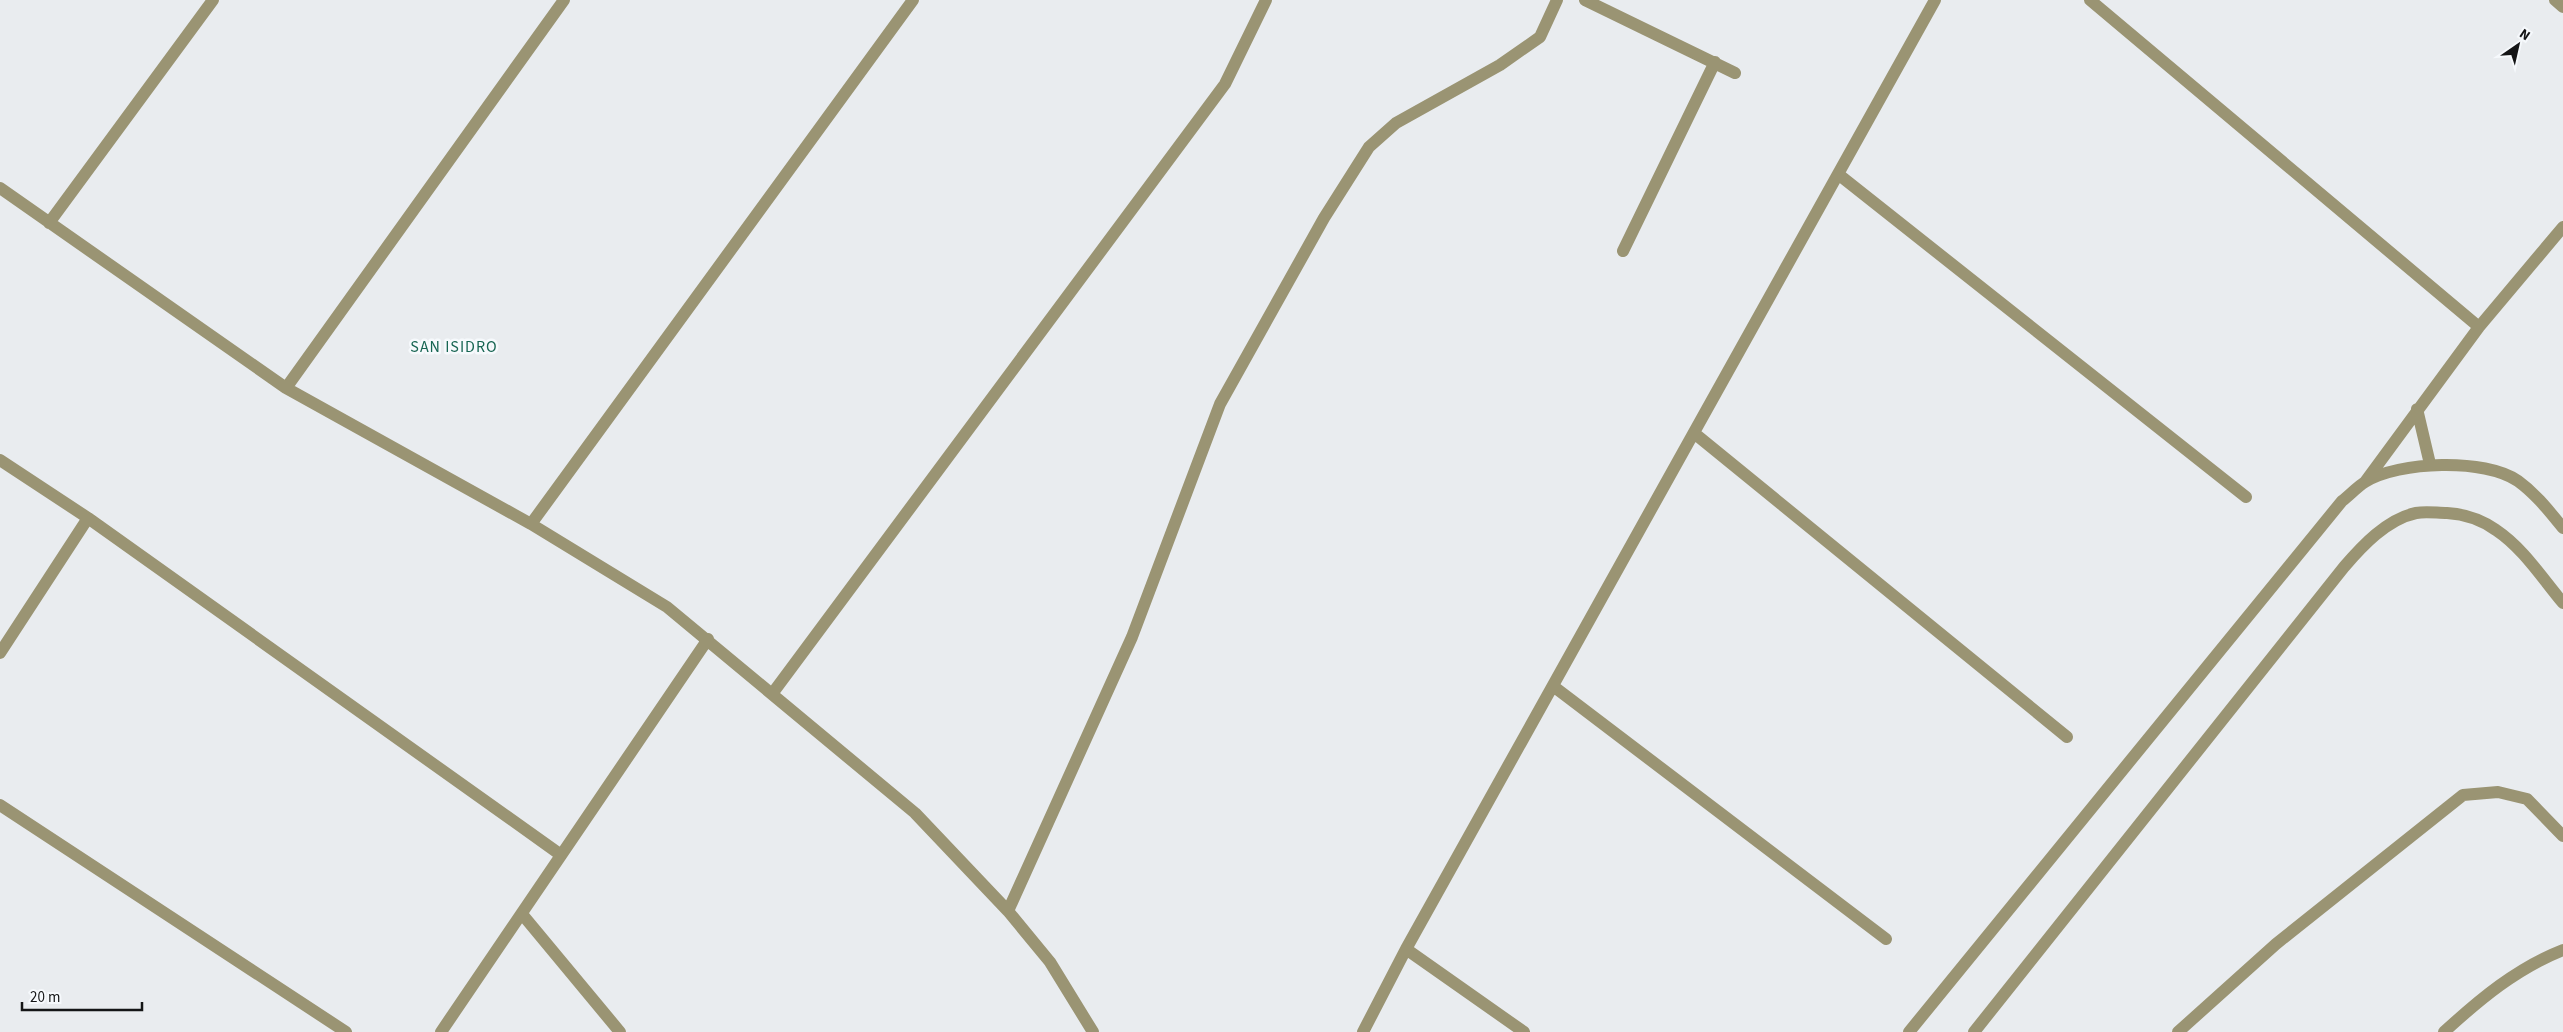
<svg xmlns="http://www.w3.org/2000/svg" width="2563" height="1032" viewBox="0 0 2563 1032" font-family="'Source Sans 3',sans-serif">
	<rect width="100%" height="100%" fill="#e9ecef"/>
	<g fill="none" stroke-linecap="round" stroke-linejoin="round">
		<!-- minor -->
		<path stroke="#9a9473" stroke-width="12" d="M 1585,0 L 1735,73
			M 2090,0 L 2479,327
			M 2555,0 L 2563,7
			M 1838,174 L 2246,497
			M 0,188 L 286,388 L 531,524 L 667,607 L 915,813 L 1008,911 L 1050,962 L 1093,1032
			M 49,223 L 213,0
			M 1623,251 L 1715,62
			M 286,388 L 564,0
			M 2417,409 L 2430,464
			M 1694,433 L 2067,737
			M 0,460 L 88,518 L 561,855
			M 2365,482 L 2479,327 L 2563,227
			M 531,524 L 913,0
			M 0,653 L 88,518
			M 1553,686 L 1886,939
			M 772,694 L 1225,84 L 1266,0
			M 0,805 L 346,1032
			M 1008,911 L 1132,637 L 1220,404 L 1324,218 L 1369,147 L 1396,123 L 1500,65 L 1540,37 L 1557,0
			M 522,914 L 620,1032
			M 1406,949 L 1524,1032
			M 441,1032 L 708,639
			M 1363,1032 L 1406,949 L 1935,0
			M 1909,1032 L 2342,501 C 2350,495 2357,487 2365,482 C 2399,461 2485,458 2518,481 C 2536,494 2549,511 2563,528
			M 1974,1032 L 2344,567 C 2362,546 2387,519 2416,513 C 2426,511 2437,513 2447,513 C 2464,514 2482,520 2496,530 C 2523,548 2542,578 2563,603
			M 2178,1032 L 2276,944 L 2463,795 L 2498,792 L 2527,799 L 2563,836
			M 2444,1032 C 2480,999 2517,968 2563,950"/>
	</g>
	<g text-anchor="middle" stroke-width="5" stroke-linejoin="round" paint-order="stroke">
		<!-- neighbourhood labels -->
		<g font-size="16" letter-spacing="1" fill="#176552" stroke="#f6f9fc">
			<text x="454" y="352">SAN ISIDRO</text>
		</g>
	</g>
	<!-- north arrow -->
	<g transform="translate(2518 45) rotate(34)" stroke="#f6f9fc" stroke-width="4" paint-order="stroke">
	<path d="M0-4L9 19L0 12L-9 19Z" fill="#141516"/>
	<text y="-8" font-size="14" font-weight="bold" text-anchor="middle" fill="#141516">N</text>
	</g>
	<!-- scale -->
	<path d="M22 1002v8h120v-8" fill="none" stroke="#141516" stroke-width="2.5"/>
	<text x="30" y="1002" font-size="15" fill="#141516" stroke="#f6f9fc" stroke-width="4" paint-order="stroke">20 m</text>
</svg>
